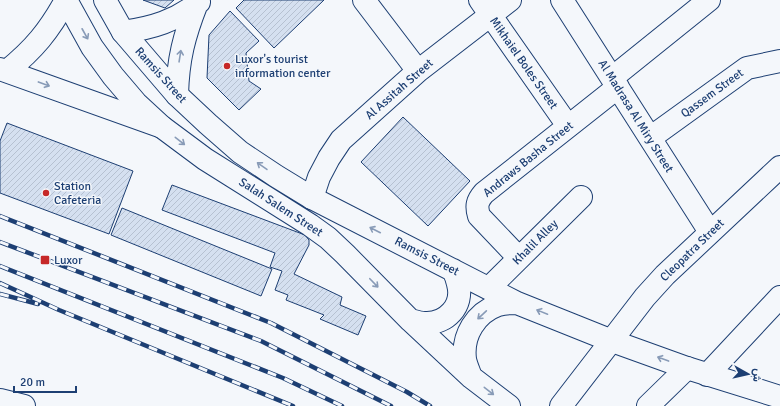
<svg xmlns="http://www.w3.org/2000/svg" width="780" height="406" viewBox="0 0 780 406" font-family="Signika,Vazirmatn,sans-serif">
	<defs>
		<pattern id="building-hatch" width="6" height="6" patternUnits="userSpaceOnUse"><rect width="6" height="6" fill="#d5e0f0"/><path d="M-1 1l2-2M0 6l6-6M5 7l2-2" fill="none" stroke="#b6c1d1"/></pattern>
	</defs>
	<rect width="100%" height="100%" fill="#f4f7fb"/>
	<!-- building -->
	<path fill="url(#building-hatch)" stroke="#1d3f73" d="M 143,0 L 174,0 L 165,8 Z
		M 244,0 L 324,0 L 274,48 L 236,8 Z
		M 230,11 L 259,41 L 246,53 L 249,81 L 261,89 L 239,110 L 207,78 L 209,35 Z
		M 403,117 L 470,181 L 428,226 L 361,162 Z
		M 7,123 L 133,171 L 109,234 L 0,193 L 0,141 Z
		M 172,185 L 305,235 L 309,240 L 309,245 L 294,274 L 342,297 L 340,305 L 366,316 L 358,335 L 320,319 L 324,315 L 286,300 L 288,295 L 275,290 L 282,271 L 270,267 L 275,253 L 162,210 Z
		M 122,208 L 272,269 L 261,296 L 111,235 Z"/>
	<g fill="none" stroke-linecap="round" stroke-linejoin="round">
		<!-- minor casing -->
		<g stroke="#1d3f73" stroke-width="24">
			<path id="minor" d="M 364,0 L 418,71
				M 480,0 L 568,126
				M 562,0 L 710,232
				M 123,32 C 152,28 176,21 199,2
				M 0,69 L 162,127
				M 7,71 C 34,49 49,31 66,0
				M 612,78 L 709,0
				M 177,95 C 178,59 184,36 197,3
				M 650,138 L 747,68 L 780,61
				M 312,198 L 319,177 L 329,158 L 341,140 L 418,71 L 510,0
				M 519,258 L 479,216 C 476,206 477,201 484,193 L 618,87
				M 489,288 L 581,197
				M 707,375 L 780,297
				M 561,406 L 645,297 L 665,275 L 780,167
				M 648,406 L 687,368"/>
		</g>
		<!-- major casing -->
		<g stroke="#1d3f73" stroke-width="24">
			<path id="major" d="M 66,0 L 92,47 L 113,76 L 136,103 L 162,127 L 205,159 L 310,225 L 328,238 L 345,254 L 410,320 L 471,377 L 509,406
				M 105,0 L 123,32 L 177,95 L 208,124 L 240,152 L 276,176 L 312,198 L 517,303 L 612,341 L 687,368 L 780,397
				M 410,320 C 414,321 420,323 425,323 C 446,324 464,306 458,284 C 457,279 455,274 453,270
				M 471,377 C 469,371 466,365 465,359 C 462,335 476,313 498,305 C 504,303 511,303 517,303
				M 0,400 L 24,406"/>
		</g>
		<!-- minor -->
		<use href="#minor" stroke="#f4f7fb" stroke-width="22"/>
		<!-- major -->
		<use href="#major" stroke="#f4f7fb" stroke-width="22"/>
		<!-- rail casing -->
		<g stroke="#1d3f73" stroke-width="4.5">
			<path id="rail" d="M 0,216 L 271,323 L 407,392 L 430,406
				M 0,242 L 261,341 L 391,406
				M 0,266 L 283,378 L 342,406
				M 0,283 L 59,310 L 293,406
				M 0,294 L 38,304"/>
		</g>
		<!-- rail -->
		<use href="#rail" stroke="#f4f7fb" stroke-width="3" stroke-dasharray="9" stroke-linecap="butt"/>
	</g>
	<!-- one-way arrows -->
	<defs><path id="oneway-shaft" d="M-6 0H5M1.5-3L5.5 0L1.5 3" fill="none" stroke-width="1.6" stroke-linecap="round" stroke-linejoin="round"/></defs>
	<g stroke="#889bb7">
		<use href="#oneway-shaft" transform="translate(85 34) rotate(61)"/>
		<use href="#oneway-shaft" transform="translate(180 56) rotate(-81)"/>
		<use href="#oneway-shaft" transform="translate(44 84) rotate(20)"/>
		<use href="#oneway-shaft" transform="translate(180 141) rotate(38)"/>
		<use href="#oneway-shaft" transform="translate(262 166) rotate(-145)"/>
		<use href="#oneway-shaft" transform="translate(375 230) rotate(-153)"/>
		<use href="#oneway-shaft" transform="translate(374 283) rotate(46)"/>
		<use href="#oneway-shaft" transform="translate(542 312) rotate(-158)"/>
		<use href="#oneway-shaft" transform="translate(482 315) rotate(137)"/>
		<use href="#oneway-shaft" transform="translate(663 359) rotate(-160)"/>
		<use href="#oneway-shaft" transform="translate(489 391) rotate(38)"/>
	</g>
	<!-- markers -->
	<g fill="#c62828" stroke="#f4f7fb" stroke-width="1.5">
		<circle cx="227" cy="66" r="4"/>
		<circle cx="46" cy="193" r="4"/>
		<rect x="40" y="255" width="10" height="10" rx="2"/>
	</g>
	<g text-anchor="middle" stroke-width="3" stroke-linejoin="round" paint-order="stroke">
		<!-- poi labels -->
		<g font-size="12" fill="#1d3f73" stroke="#f4f7fb" text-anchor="start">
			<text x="235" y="63">Luxor's tourist<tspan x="235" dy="14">information center</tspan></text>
			<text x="54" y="190">Station<tspan x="54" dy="14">Cafeteria</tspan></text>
			<text x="54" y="264">Luxor</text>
		</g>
		<!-- street labels -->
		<g font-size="12" fill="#1d3f73" stroke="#f4f7fb">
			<text transform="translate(524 63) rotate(55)" y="4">Mikhaiel Boles Street</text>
			<text transform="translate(161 75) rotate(48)" y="4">Ramsis Street</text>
			<text transform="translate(399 89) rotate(-41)" y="4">Al Assitah Street</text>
			<text transform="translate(712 93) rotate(-36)" y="4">Qassem Street</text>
			<text transform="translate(636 116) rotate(58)" y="4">Al Madrasa Al Miry Street</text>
			<text transform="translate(528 159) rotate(-39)" y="4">Andraws Basha Street</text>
			<text transform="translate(281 207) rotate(33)" y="4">Salah Salem Street</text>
			<text transform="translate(535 242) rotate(-45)" y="4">Khalil Alley</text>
			<text transform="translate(692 250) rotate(-44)" y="4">Cleopatra Street</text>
			<text transform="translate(427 256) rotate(27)" y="4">Ramsis Street</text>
		</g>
	</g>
	<!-- north arrow -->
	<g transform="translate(748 374) rotate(98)" stroke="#f4f7fb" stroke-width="3" paint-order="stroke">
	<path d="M0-3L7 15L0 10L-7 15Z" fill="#1d3f73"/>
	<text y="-6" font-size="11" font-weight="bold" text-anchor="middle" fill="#1d3f73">ش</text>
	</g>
	<!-- scale -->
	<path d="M14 386v6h62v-6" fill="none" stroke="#1d3f73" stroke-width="2"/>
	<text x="20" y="386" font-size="12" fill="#1d3f73" stroke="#f4f7fb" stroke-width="3" paint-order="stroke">20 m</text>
</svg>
